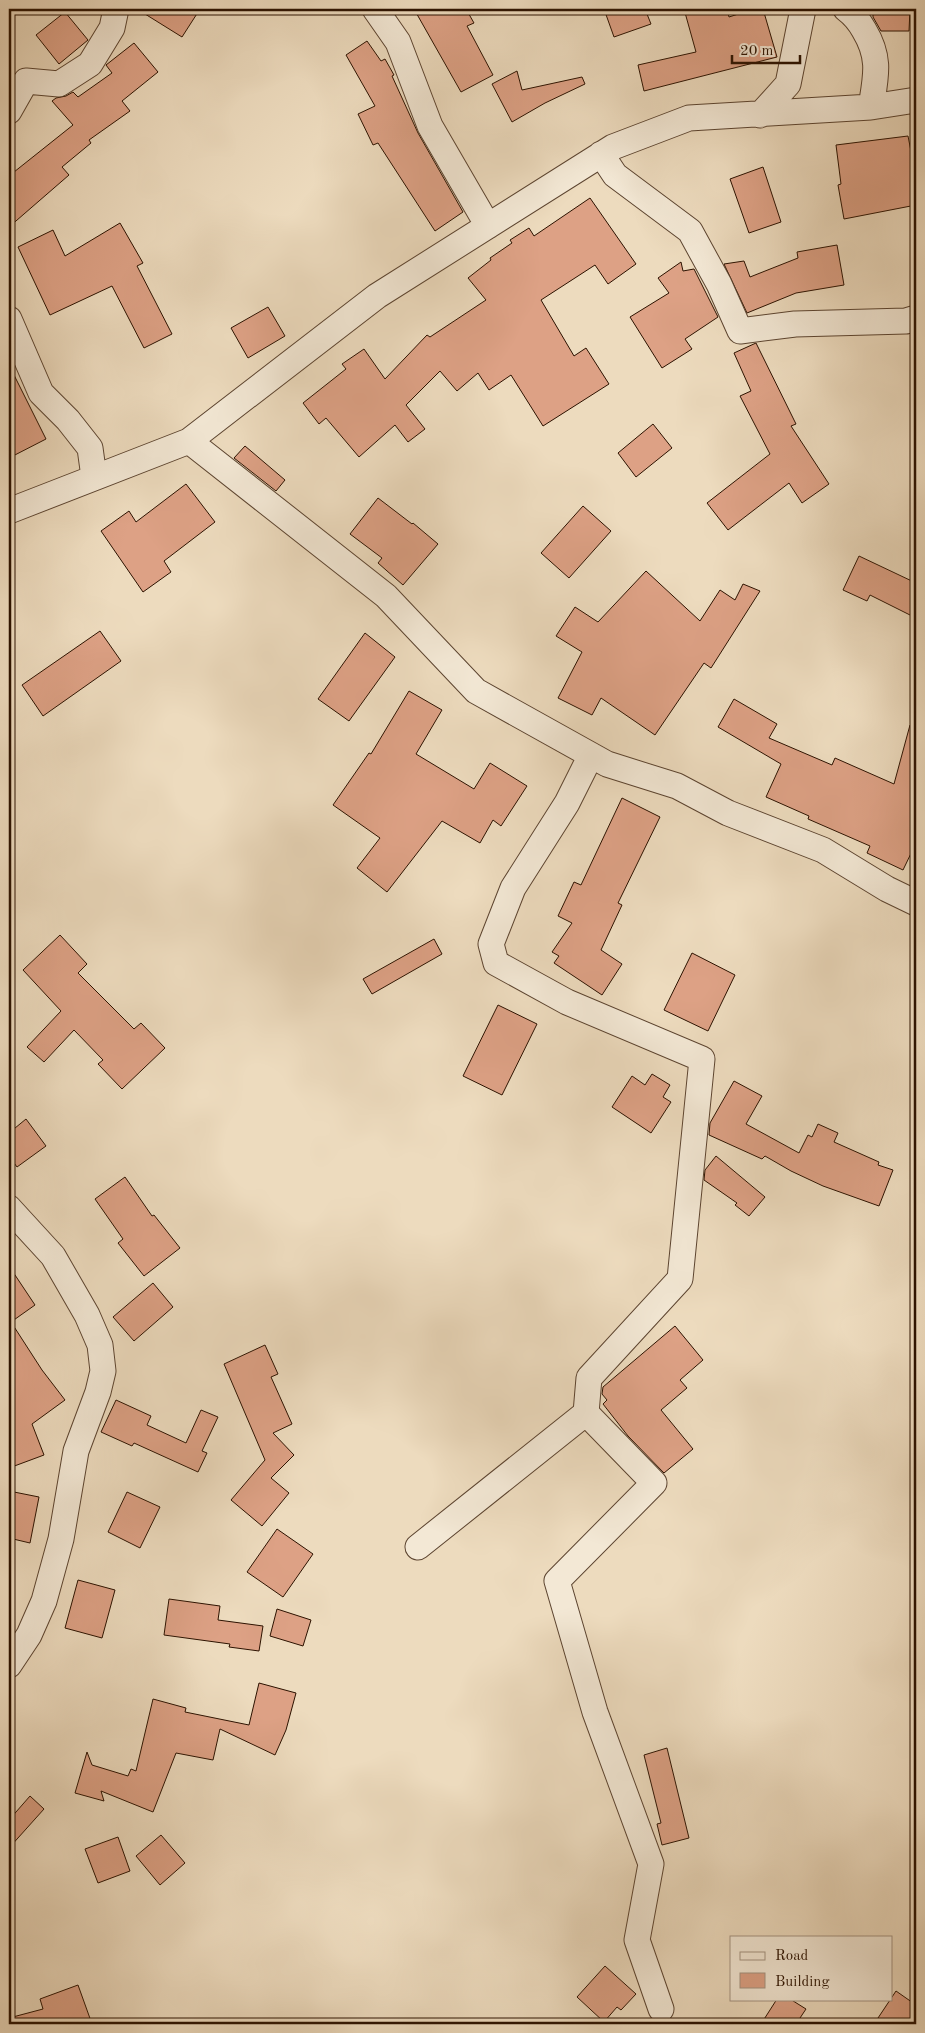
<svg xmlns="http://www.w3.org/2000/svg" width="925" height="2033" viewBox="0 0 925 2033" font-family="'Old Standard TT',serif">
	<rect width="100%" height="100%" fill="#eddbbe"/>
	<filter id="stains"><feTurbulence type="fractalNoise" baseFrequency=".004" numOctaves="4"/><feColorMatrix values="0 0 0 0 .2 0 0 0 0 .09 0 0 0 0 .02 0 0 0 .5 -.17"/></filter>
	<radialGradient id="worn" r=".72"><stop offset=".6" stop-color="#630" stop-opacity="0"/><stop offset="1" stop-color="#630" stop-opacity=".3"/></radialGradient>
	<!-- building -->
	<path fill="#dda185" stroke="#2c1200" d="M 137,9 L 200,9 L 182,37 Z
		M 414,9 L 466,9 L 474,23 L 467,26 L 493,75 L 461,92 Z
		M 604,9 L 645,9 L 651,24 L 614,37 Z
		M 684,9 L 727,9 L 729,17 L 754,9 L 763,9 L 777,57 L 644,91 L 638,65 L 696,52 Z
		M 873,9 L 910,9 L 909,31 L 881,31 L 873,17 Z
		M 65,12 L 88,40 L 59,64 L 36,35 Z
		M 367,41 L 381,61 L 385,59 L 394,75 L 392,76 L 418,133 L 463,212 L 435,231 L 378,143 L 373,145 L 358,114 L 375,106 L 346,55 Z
		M 134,43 L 158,72 L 122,101 L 130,111 L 89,140 L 91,143 L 62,167 L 69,175 L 9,227 L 9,176 L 73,125 L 52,101 L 56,98 L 66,96 L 73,92 L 78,97 L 112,73 L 106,65 Z
		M 517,71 L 522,90 L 582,77 L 585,84 L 545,103 L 512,122 L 492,84 Z
		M 908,136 L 916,177 L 916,205 L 844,219 L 838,185 L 841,184 L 836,145 Z
		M 763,167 L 781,222 L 749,233 L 730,179 Z
		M 590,198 L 636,264 L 608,284 L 595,265 L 541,300 L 574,356 L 586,348 L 609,384 L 543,426 L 511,375 L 489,390 L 478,373 L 457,391 L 440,371 L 406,405 L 425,429 L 408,442 L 395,425 L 359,457 L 326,418 L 319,424 L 303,403 L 346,369 L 342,364 L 364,349 L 385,379 L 427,335 L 430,337 L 486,300 L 468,278 L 491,260 L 490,258 L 512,243 L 510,240 L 529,228 L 534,236 Z
		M 120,223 L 143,263 L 137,266 L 172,334 L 144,348 L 112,286 L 50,315 L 18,247 L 53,230 L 65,256 Z
		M 837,245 L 844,285 L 796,293 L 747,313 L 724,264 L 744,261 L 750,277 L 798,258 L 797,252 Z
		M 681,262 L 683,271 L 694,269 L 718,317 L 685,339 L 692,349 L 662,368 L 630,317 L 669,293 L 658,278 Z
		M 268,307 L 285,336 L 248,358 L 231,328 Z
		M 756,343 L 796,424 L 791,426 L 829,484 L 802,503 L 789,483 L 728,530 L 707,503 L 770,454 L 740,396 L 751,391 L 734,353 Z
		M 9,365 L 46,439 L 9,458 Z
		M 653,424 L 672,448 L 636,477 L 618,453 Z
		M 245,446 L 285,480 L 276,491 L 234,458 Z
		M 186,484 L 215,522 L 164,561 L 171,572 L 143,592 L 101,531 L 129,511 L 136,522 Z
		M 378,498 L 412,524 L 413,523 L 438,544 L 403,585 L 378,563 L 382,558 L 350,534 Z
		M 583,506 L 611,531 L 569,578 L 541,553 Z
		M 859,556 L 916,583 L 916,618 L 870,595 L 867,601 L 843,590 Z
		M 646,571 L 700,621 L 720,590 L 735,600 L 743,584 L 760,591 L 711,668 L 704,663 L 655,735 L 601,698 L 592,715 L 558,698 L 582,652 L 556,636 L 575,607 L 598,622 Z
		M 100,631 L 121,661 L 43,716 L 22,685 Z
		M 365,633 L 395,657 L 349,721 L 318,699 Z
		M 409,691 L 442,710 L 416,754 L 474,789 L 490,763 L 527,786 L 501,826 L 493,820 L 480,843 L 442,821 L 387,892 L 357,868 L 380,838 L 333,805 L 369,753 L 371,754 Z
		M 734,699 L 777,724 L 769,738 L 832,765 L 835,758 L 894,784 L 910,725 L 916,726 L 916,843 L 903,870 L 867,853 L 870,846 L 808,819 L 809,816 L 766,797 L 781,764 L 718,727 Z
		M 622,798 L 660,817 L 618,903 L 622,905 L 601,950 L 622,964 L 602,995 L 554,963 L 559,956 L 552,952 L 572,923 L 558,916 L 574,882 L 581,885 Z
		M 60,935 L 87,964 L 78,973 L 134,1029 L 141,1023 L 165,1048 L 122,1089 L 98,1064 L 103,1060 L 74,1030 L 44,1062 L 27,1047 L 61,1011 L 23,970 Z
		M 434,939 L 442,954 L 372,994 L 363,979 Z
		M 692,953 L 735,975 L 708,1031 L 664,1010 Z
		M 498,1005 L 537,1024 L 502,1095 L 463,1076 Z
		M 652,1074 L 670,1085 L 663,1097 L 671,1102 L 651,1133 L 612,1107 L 632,1076 L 645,1085 Z
		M 734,1081 L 762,1096 L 746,1124 L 799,1153 L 808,1135 L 812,1137 L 818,1124 L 838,1133 L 834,1142 L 879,1162 L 878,1165 L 893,1170 L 879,1206 L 823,1186 L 791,1171 L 765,1156 L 762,1159 L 709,1135 L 710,1123 Z
		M 26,1119 L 46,1146 L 17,1167 L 9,1156 L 9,1133 Z
		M 716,1156 L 765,1197 L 749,1216 L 735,1205 L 737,1203 L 704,1180 L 705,1170 Z
		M 125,1177 L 152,1216 L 154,1215 L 180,1248 L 144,1276 L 118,1243 L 123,1239 L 95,1199 Z
		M 9,1266 L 35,1305 L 11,1322 L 42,1370 L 65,1400 L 32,1424 L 44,1455 L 9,1468 Z
		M 153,1283 L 173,1307 L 134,1341 L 113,1317 Z
		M 675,1326 L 703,1360 L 680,1380 L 687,1388 L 661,1410 L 693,1449 L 664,1473 L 628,1436 L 603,1404 L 607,1400 L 602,1394 L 603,1387 Z
		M 265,1345 L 278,1374 L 271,1377 L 292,1424 L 273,1433 L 294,1455 L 271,1478 L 289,1493 L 262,1526 L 231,1500 L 265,1460 L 224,1364 Z
		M 116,1400 L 151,1416 L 147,1425 L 186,1443 L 201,1410 L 218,1417 L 202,1451 L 207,1453 L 198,1472 L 134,1443 L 132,1446 L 101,1432 Z
		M 9,1491 L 39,1497 L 30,1543 L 9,1538 Z
		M 127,1492 L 160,1507 L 140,1548 L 108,1532 Z
		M 277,1529 L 313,1554 L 283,1597 L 247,1572 Z
		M 78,1580 L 115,1590 L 102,1638 L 65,1628 Z
		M 169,1599 L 220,1606 L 218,1620 L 263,1626 L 259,1651 L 229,1647 L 230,1644 L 164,1635 Z
		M 277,1609 L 311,1620 L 303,1646 L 270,1636 Z
		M 259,1683 L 296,1693 L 286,1730 L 275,1755 L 220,1729 L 213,1760 L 176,1753 L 153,1812 L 101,1791 L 104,1801 L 75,1793 L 87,1752 L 92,1765 L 128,1776 L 131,1769 L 136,1771 L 153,1699 L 186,1708 L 185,1712 L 249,1725 Z
		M 667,1748 L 689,1838 L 662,1845 L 657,1824 L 661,1823 L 644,1755 Z
		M 30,1796 L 44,1809 L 9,1848 L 9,1820 Z
		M 161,1835 L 185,1863 L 160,1885 L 136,1856 Z
		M 118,1837 L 130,1871 L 98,1883 L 85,1849 Z
		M 605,1966 L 636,1994 L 621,2010 L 617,2007 L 604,2022 L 577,1997 Z
		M 78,1985 L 92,2024 L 9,2024 L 9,2018 L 43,2009 L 40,1999 Z
		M 896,1991 L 916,2005 L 916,2024 L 874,2024 Z
		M 777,1999 L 790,1999 L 806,2009 L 796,2024 L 761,2024 Z"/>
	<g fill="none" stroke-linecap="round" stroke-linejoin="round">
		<!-- minor casing -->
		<g stroke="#5c4430" stroke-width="27">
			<path id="minor" d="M 375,9 L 398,42 L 430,126 L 488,226
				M 846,9 C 854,15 859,21 864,30 C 881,58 876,76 871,107
				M 9,111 L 26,81 L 59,84 L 90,64 L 112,28 L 116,9
				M 760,115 L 788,84 L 803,9
				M 601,154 L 615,175 L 690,231 L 719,284 L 740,331 L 795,324 L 906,321 L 916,318
				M 9,319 L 41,393 L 68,420 L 90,448 L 94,477
				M 189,441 L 386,596 L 476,691 L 607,764 L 677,786 L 728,813 L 823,850 L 887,889 L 916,903
				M 9,511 L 189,441 L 377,296 L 613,147 L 689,118 L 871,107 L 916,100
				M 9,1208 L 53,1256 L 87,1315 L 100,1345 L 103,1371 L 98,1392 L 76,1451 L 61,1539 L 44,1601 L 29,1635 L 9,1665
				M 586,1413 L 654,1483 L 557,1581 L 595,1712 L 651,1864 L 637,1940 L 661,2009
				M 418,1547 L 586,1413 L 589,1378 L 680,1279 L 702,1059 L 567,1002 L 496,963 L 491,944 L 513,888 L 567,803 L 591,755"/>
		</g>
		<!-- minor -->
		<use href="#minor" stroke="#f3e8d5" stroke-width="25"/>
	</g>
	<!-- margin -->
	<rect width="925" height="2033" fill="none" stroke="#eddbbe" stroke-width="30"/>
	<rect x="10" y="10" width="905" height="2013" fill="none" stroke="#2c1200" stroke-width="2.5"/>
	<rect x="15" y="15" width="895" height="2003" fill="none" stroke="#2c1200"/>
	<!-- legend -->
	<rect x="730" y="1936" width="162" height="65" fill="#f3e8d5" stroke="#a39280"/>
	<rect x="740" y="1952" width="25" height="8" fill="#f3e8d5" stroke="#a39280"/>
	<text x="775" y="1960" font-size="15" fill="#2c1200">Road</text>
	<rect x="740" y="1973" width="25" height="15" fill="#dda185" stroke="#a39280"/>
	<text x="775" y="1986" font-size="15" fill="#2c1200">Building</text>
	<!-- scale -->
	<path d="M732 55v8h68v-8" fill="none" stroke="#2c1200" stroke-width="2.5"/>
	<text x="740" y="55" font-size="15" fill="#2c1200" stroke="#f3e8d5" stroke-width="4" paint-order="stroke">20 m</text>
	<rect width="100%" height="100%" filter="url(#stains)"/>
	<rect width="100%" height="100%" fill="url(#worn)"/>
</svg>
